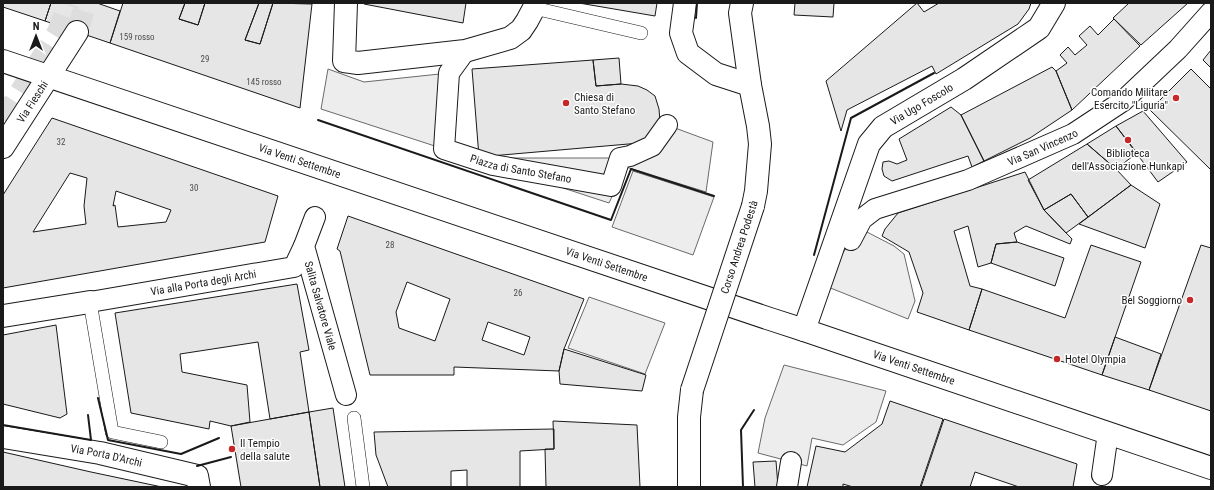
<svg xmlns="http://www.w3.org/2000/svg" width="1214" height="490" viewBox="0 0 1214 490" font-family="'Roboto Condensed',sans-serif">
	<rect width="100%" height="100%" fill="#fff"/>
	<!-- built -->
	<path fill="#ededed" stroke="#6a6a6a" d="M 328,69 L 364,82 L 449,73 L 444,149 L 321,109 Z
		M 667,125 L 713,142 L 706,192 L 626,167 L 609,203 L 493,165 L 495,158 L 619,158 Z
		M 633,171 L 714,197 L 693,255 L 612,227 Z
		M 867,232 L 894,246 L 904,254 L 915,301 L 908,319 L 828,287 L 841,256 L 851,240 Z
		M 589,297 L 665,323 L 645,374 L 568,348 Z
		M 784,365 L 886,391 L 876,422 L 843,445 L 812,438 L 807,466 L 758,453 L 765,418 Z"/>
	<!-- building -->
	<path fill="#e6e6e6" stroke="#1a1a1a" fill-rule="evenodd" d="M 3,3 L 51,3 L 45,21 L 3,7 Z
		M 51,3 L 97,3 L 120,11 L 110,43 L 45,21 Z
		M 123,3 L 185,3 L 179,19 L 198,25 L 205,3 L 259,3 L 245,40 L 260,44 L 273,3 L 312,4 L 300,108 L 110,43 Z
		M 185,3 L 205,3 L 198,25 L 179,19 Z
		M 259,3 L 273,3 L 260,44 L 245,40 Z
		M 364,3 L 466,3 L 463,23 L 364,4 Z
		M 579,3 L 657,3 L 655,16 Z
		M 795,3 L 834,3 L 833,17 L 794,15 Z
		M 917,3 L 924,12 L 939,3 L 1031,3 L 1029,9 L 1018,24 L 936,74 L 932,66 L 847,110 L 841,131 L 826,81 Z
		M 1129,3 L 1188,3 L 1141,45 L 1113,18 Z
		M 1114,19 L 1140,46 L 1072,110 L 1056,71 L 1067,63 L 1060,55 L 1068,47 L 1075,55 L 1087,45 L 1079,36 L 1090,26 L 1098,35 Z
		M 1211,50 L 1211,68 L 1203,60 Z
		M 619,58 L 621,84 L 596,86 L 593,60 Z
		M 593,60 L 596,86 L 621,84 L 638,86 L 647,90 L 655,96 L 659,109 L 660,122 L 649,139 L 640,143 L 479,157 L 472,69 Z
		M 1052,67 L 1056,71 L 1072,110 L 1030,138 L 984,161 L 961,115 Z
		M 1191,69 L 1211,89 L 1211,170 L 1150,110 Z
		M 951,107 L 961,115 L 984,161 L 972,167 L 968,156 L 892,181 L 884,176 L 882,169 L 883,162 L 889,161 L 897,164 L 907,160 L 899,139 Z
		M 1143,111 L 1187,162 L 1158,182 L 1116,126 Z
		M 52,118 L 278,196 L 265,242 L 3,288 L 3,195 ZM 70,173 L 87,178 L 84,206 L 86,224 L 33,232 ZM 116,191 L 171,210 L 166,222 L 118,227 L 115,205 L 113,206 Z
		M 1116,126 L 1137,153 L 1116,169 L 1087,144 Z
		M 1087,144 L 1116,169 L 1131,185 L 1088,217 L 1071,194 L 1044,210 L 1028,180 Z
		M 1025,172 L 1044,210 L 1072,239 L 1070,244 L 1026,226 L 1014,233 L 1017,242 L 996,244 L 991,263 L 978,267 L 968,226 L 954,231 L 970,286 L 982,289 L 969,330 L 917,312 L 923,293 L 909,252 L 882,236 L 885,229 L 898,213 Z
		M 1131,185 L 1160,204 L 1145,248 L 1079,224 Z
		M 1071,194 L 1088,217 L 1066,233 L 1044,210 Z
		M 348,216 L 584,299 L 564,349 L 559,371 L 454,367 L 454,375 L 370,375 L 340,251 L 337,249 ZM 407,282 L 450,299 L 435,341 L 399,328 L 396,312 ZM 488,322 L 530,337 L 524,355 L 482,340 Z
		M 1017,242 L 1064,258 L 1055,286 L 991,263 L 996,244 Z
		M 1091,245 L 1141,262 L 1102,375 L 969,330 L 982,289 L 1065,318 Z
		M 1201,245 L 1211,248 L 1211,411 L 1149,390 Z
		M 297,284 L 309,350 L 300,352 L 309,412 L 270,419 L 258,342 L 180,354 L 182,372 L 247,385 L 250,422 L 231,426 L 210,421 L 209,429 L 131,413 L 115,313 Z
		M 56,325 L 67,414 L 60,418 L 3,404 L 3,335 Z
		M 1115,337 L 1161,354 L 1149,390 L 1102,375 Z
		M 564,349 L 646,375 L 642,391 L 560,384 L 559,371 Z
		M 890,401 L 943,419 L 920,487 L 853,487 L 843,484 L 843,487 L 807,487 L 816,446 L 845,452 L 882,424 Z
		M 333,408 L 345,487 L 320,487 L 309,412 Z
		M 309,412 L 320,487 L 241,487 L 231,426 Z
		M 944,419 L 1077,464 L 1073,487 L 1019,487 L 975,472 L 970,487 L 921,487 Z
		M 553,421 L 637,425 L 640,487 L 546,487 L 545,449 L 554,449 Z
		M 554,429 L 554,449 L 520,451 L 520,487 L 467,487 L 467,470 L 451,471 L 451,487 L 388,487 L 376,455 L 374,432 Z
		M 3,452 L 91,472 L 162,487 L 3,487 Z
		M 776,461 L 778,487 L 755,487 L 753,462 Z"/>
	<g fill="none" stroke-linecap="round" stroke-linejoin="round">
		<!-- tertiary-tunnel -->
		<path stroke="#ddd" stroke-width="22" stroke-dasharray="22 11" stroke-linecap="butt" d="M 77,32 L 86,3"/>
		<!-- secondary-tunnel -->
		<path stroke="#ddd" stroke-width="22" stroke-dasharray="22 11" stroke-linecap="butt" d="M 3,120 L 58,32 L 69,3"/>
		<!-- service casing -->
		<g stroke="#1a1a1a" stroke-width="14">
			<path id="service" d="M 534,8 L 641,33
				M 90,302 L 112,432 L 161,442
				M 354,418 L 363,487"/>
		</g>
		<!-- pedestrian casing -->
		<g stroke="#1a1a1a" stroke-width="22">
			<g id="pedestrian">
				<path id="s1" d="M 465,51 L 449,73 L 444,149 L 493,165 L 611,186 L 620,158 L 630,156 L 652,146 L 667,125"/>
				<path id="s2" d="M 315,217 L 304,246 L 346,395"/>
				<path id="s3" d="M 851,240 L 862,219 L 875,209 L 968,180 L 1073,134 L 1123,101 L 1178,49 L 1211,12"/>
				<path id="s4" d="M 90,302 L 294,267 L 304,246"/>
				<path d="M 1102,475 L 1108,433"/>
				<path d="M 787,487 L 791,462"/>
			</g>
		</g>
		<!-- minor casing -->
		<g stroke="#1a1a1a" stroke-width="24">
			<g id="minor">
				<path d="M 346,3 L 344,61 L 358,63 L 465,51 L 510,38 L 521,30 L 527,21 L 534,8 L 535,3"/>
				<path d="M 685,3 L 681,33 L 688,53 L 716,74 L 750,85"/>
				<path d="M 3,316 L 90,302"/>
				<path id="s5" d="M 804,330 L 869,144 L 883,127 L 964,79 L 1039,28 L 1054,3"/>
				<path id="s6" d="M 3,437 L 100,453 L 197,476 L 199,487"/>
			</g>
		</g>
		<!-- tertiary casing -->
		<g stroke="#1a1a1a" stroke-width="24">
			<g id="tertiary">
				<path d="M 742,3 L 740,13 L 750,85 L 758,126 L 760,144 L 756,191 L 753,206"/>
				<path id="s7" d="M 3,61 L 770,319 L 804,330 L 1211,468"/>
				<path id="s8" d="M 3,147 L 77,32"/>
				<path d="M 689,487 L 689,417 L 692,390"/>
			</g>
		</g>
		<!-- service -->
		<use href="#service" stroke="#fff" stroke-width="13"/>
		<!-- pedestrian -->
		<use href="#pedestrian" stroke="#fff" stroke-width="20"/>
		<!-- minor -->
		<use href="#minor" stroke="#fff" stroke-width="22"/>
		<!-- tertiary -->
		<use href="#tertiary" stroke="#fff" stroke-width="22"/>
		<!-- tertiary-bridge casing -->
		<g stroke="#1a1a1a" stroke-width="24" stroke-linecap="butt">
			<path id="tertiary-bridge" d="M 692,390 L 753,206"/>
		</g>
		<!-- tertiary-bridge -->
		<use href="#tertiary-bridge" stroke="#fff" stroke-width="22"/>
		<!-- wall -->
		<path stroke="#1a1a1a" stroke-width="2" d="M 696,18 L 697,3
			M 318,120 L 611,220 L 631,169 L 714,196
			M 814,255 L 851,118 L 934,73
			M 98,398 L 108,440 L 181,454 L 219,438
			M 3,425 L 91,440 L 88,415
			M 197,466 L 231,457
			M 743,487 L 741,430 L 754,410"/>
	</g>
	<!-- markers -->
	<g fill="#c62828" stroke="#fff" stroke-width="1.5">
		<circle cx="1176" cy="98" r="4"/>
		<circle cx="566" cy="103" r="4"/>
		<circle cx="1128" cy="140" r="4"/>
		<circle cx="1190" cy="300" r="4"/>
		<circle cx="1057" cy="359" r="4"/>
		<circle cx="232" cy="449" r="4"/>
	</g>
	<g text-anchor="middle" stroke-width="3" stroke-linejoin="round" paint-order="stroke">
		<!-- number labels -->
		<g font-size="9" fill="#4d4d4d">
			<text x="137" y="40">159 rosso</text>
			<text x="205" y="62">29</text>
			<text x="264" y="85">145 rosso</text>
			<text x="61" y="145">32</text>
			<text x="194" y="191">30</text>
			<text x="390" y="248">28</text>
			<text x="518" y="296">26</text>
		</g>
		<!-- poi labels -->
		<g font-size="11" fill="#1a1a1a" stroke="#fff" text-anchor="start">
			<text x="1168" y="96" text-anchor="end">Comando Militare<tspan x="1168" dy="13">Esercito "Liguria"</tspan></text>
			<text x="574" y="101">Chiesa di<tspan x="574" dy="13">Santo Stefano</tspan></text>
			<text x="1128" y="157" text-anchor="middle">Biblioteca<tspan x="1128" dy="13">dell'Associazione Hunkapi</tspan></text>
			<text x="1182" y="304" text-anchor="end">Bel Soggiorno</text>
			<text x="1065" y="363">Hotel Olympia</text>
			<text x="240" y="447">Il Tempio<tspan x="240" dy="13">della salute</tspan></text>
		</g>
		<!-- street labels -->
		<g font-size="11" fill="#1a1a1a" stroke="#fff">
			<text dy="4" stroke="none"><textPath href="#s8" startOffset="54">Via Fieschi</textPath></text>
			<text dy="4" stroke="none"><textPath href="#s5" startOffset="264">Via Ugo Foscolo</textPath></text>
			<text dy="4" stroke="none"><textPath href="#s3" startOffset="219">Via San Vincenzo</textPath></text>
			<text dy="4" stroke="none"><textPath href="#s7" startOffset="313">Via Venti Settembre</textPath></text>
			<text dy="4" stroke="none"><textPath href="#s1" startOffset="183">Piazza di Santo Stefano</textPath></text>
			<text transform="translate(739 247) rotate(-72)" y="4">Corso Andrea Podestà</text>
			<text dy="4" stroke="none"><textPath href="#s7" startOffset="637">Via Venti Settembre</textPath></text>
			<text dy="4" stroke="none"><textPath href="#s4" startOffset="115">Via alla Porta degli Archi</textPath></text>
			<text dy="4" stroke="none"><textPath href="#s2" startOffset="93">Salita Salvatore Viale</textPath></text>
			<text dy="4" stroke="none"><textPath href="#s7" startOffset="961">Via Venti Settembre</textPath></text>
			<text dy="4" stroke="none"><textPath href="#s6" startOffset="105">Via Porta D'Archi</textPath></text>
		</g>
	</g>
	<!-- border -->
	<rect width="1214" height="490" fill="none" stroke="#1a1a1a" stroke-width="8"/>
	<!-- north arrow -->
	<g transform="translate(36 36)" stroke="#ffffff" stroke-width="3" paint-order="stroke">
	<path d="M0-3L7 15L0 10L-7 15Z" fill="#1a1a1a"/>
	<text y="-6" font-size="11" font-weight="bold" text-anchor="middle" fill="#1a1a1a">N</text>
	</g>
</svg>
